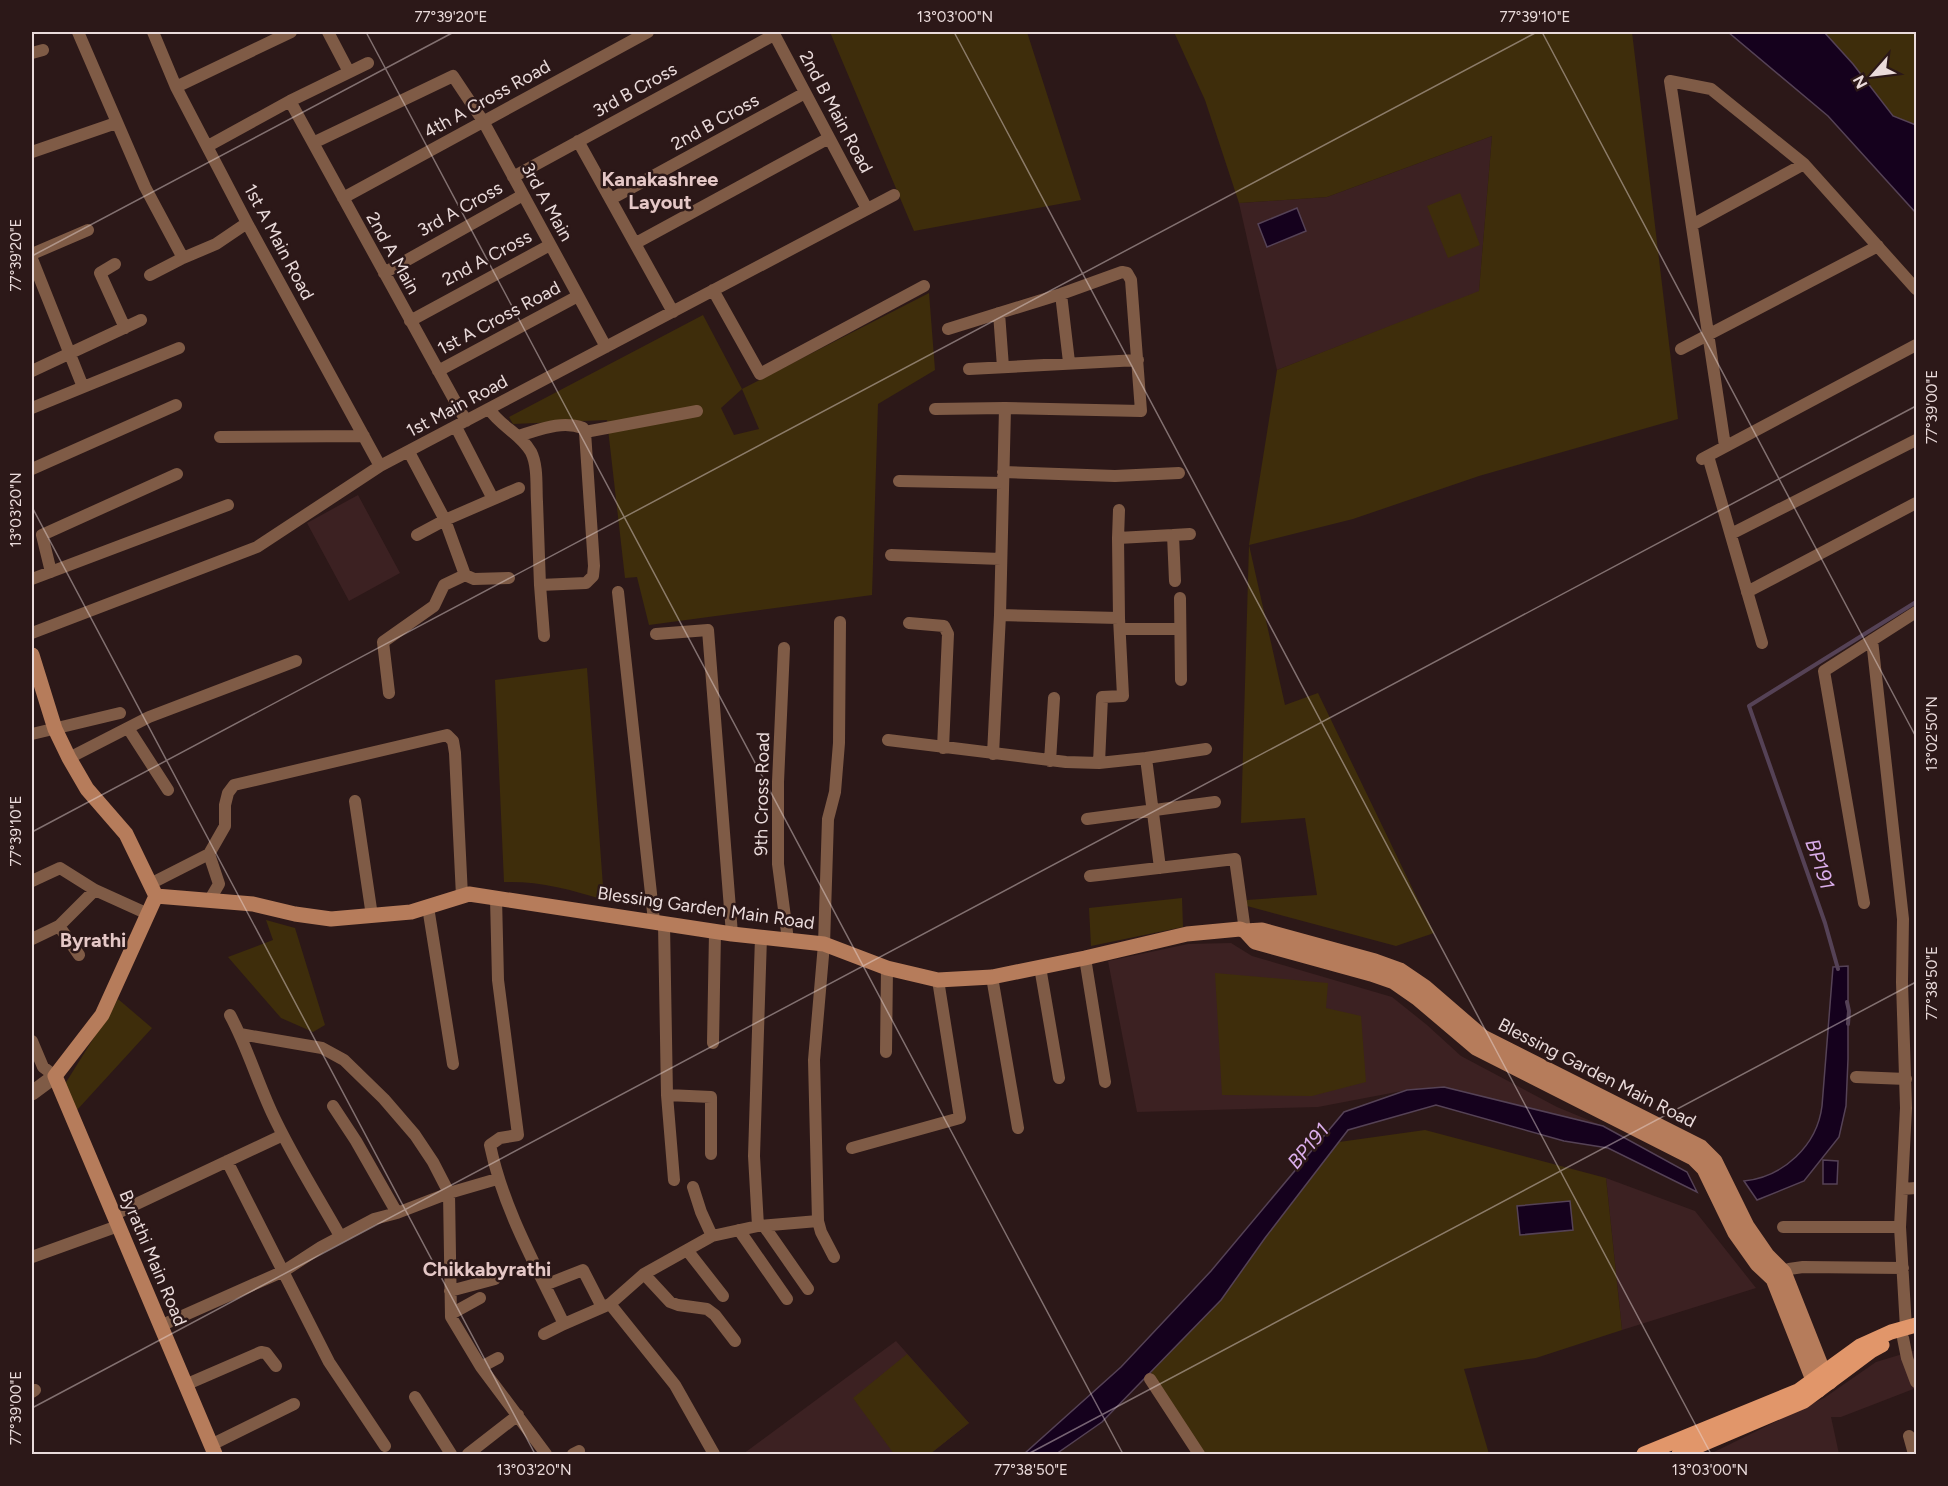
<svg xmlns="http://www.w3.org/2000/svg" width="1948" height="1486" viewBox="0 0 1948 1486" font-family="Figtree,sans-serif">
	<rect width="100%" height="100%" fill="#2c1818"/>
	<!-- built -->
	<path fill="#3c2122" d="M 1492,136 L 1479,292 L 1277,370 L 1239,203 L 1327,197 Z
		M 358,495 L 400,573 L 349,601 L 307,523 Z
		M 1231,943 L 1252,956 L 1392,997 L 1427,1025 L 1461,1056 L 1557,1107 L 1603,1126 L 1444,1087 L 1407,1090 L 1318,1107 L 1137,1112 L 1108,961 L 1188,944 Z
		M 1606,1178 L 1695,1211 L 1756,1288 L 1622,1330 Z
		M 896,1341 L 969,1423 L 930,1454 L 743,1454 Z
		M 1916,1350 L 1916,1388 L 1841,1417 L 1831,1417 L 1839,1454 L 1710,1454 L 1824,1398 L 1876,1362 Z"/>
	<!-- green -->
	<path fill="#3e2d0b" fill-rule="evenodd" d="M 830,32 L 1027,32 L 1081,200 L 914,231 Z
		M 1174,32 L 1632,32 L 1678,419 L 1479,476 L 1353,519 L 1249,545 L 1285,705 L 1318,693 L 1434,933 L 1396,946 L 1247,906 L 1247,900 L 1317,895 L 1305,818 L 1241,823 L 1249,545 L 1277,370 L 1479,291 L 1492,136 L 1327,197 L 1239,203 L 1205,100 Z
		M 1824,32 L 1916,32 L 1916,125 L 1893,116 L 1853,64 Z
		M 1460,193 L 1480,245 L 1448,258 L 1427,206 Z
		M 929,293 L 935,370 L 878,404 L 872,595 L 649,625 L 637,577 L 625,578 L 607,420 L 513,424 L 509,417 L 703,315 L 742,389 ZM 742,389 L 759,429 L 734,435 L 721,408 Z
		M 587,668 L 604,900 C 570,889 539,881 504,882 L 495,680 Z
		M 1182,898 L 1183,927 L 1091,946 L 1089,908 Z
		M 266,920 L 295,928 L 325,1025 L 313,1032 L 281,1018 L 228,957 L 273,940 Z
		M 1215,973 L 1328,983 L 1326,1008 L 1361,1016 L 1366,1082 L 1312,1096 L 1222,1095 Z
		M 118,999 L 152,1028 L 77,1110 L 65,1084 Z
		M 1425,1130 L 1606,1178 L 1622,1330 L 1536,1358 L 1464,1369 L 1489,1454 L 1203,1454 L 1151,1372 L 1221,1300 L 1265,1238 L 1339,1142 Z
		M 907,1354 L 969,1423 L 930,1454 L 894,1454 L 853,1398 Z"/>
	<!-- water -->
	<path fill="#15011d" stroke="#554256" stroke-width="1.5" d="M 1728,32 L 1824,32 L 1853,64 L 1893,116 L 1916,125 L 1916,213 L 1828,116 Z
		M 1297,208 L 1306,231 L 1267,247 L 1258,224 Z
		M 1848,966 L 1848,1059 L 1846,1106 L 1839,1137 L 1804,1181 L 1757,1200 L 1744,1181 C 1783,1177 1817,1146 1822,1106 L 1833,967 Z
		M 1444,1087 L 1603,1126 L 1687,1172 L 1697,1192 L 1608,1148 L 1564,1141 L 1436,1105 L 1348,1130 L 1265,1238 L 1221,1300 L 1102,1422 L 1056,1454 L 1024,1454 L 1121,1367 L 1211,1271 L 1344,1112 L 1407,1090 Z
		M 1823,1160 L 1838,1161 L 1837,1184 L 1823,1184 Z
		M 1570,1201 L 1573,1230 L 1520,1235 L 1517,1206 Z"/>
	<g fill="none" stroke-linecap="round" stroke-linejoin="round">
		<!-- stream -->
		<path stroke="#554256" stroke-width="4" d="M 1838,969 L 1825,923 L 1749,706 L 1916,602
			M 1847,1002 L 1849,1011 L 1848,1024"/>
		<!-- minor -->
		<path stroke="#7f5b46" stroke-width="12" d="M 78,32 L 145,187 L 183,258 L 216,244 L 247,223
			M 153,32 L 176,87 L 247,223 L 380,466
			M 328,32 L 349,72
			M 773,32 L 867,209
			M 32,53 L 43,50
			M 176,87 L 291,32
			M 290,101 L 466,421
			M 578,141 L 673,312
			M 313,143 L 453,76 L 483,121 L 606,347
			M 208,146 L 290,101 L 368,63
			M 32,152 L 116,123
			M 513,177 L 774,35
			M 343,198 L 648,32
			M 611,199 L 805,93
			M 1692,225 L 1804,164
			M 636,243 L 829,138
			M 32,254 L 88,230
			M 32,259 L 83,387
			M 115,264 L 100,273 L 125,328
			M 384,273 L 523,195
			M 150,275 L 183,258
			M 713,290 L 760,374 L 924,286
			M 1061,294 L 1069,362
			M 999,313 L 1003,367
			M 410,321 L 550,245
			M 948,329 L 1061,294 L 1122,272 L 1127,273 L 1131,280 L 1141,411 L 1005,408 L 1000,615
			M 1681,349 L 1878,246
			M 969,369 L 1138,360
			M 32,371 L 141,320
			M 438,371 L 578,296
			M 32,408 L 179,348
			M 489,409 C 501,427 520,433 531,452 C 538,466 536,486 537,502 C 538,530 539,558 540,585 L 586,583 L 593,576 L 594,566 L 585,432 L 583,428 C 561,420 539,430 518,436
			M 935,409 L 1005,408
			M 456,427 L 493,499
			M 585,432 L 697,411
			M 220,437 L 364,436
			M 1725,446 L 1670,81 L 1711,89 L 1804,164 L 1916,289
			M 409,452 L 445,520 L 465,575 L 474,579 L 509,578
			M 1708,456 L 1762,643
			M 1702,459 L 1916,345
			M 32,469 L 176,405
			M 1003,472 L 1115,476 L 1179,473
			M 899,481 L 1003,483
			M 1731,534 L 1916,440
			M 417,535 L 445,520 L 519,488
			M 1173,535 L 1190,534
			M 1118,538 L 1119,510
			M 891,555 L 1001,559
			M 51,572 L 42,535 L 177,474
			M 32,579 L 228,505
			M 540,585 L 544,636
			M 618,592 L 654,921
			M 1747,592 L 1916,503
			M 1180,598 L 1181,680
			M 909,623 L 944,626 L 948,634 L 943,748
			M 1120,629 L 1180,629
			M 32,633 L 257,547 L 380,466 L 894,195
			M 656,634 L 708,630 L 732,934
			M 1872,640 L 1903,919 L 1902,982 L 1906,1108 L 1900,1227 L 1906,1328
			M 784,648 L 778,782 L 778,864 L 788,940
			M 389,693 L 383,642 L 434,606 L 444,585 L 465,575
			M 128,728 L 168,790
			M 32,734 L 120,713
			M 888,740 L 1066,762 L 1099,763 L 1146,758 L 1160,868
			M 993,754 L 1000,615 L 1119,618
			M 69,758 L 149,717 L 296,661
			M 1146,758 L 1206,749
			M 1050,761 L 1054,698
			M 1099,763 L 1102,697 L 1123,696 L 1119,618 L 1118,538 L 1173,535 L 1175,581
			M 355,801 L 372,916
			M 1087,819 L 1215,802
			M 1090,876 L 1235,859 L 1245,931
			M 32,881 L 60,868 L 95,890 L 148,914
			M 150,884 L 209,854 L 225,826 L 225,805 L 228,793 L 234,785 L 447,735 L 453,741 L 455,753 L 462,896
			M 496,898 L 498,980 L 518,1135 L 500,1138 L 490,1145 C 503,1208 536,1266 564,1324 L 610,1304
			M 209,901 L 219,884 L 209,854
			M 1864,903 L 1824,671 L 1916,612
			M 428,907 L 453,1064
			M 664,924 L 667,1095 L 674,1180
			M 59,926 L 79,955
			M 32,939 L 59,926 L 95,890
			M 1085,958 L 1105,1082
			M 1040,967 L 1059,1078
			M 992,977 L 1018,1128
			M 230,1015 C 247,1046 257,1081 272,1113 C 292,1156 317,1195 340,1236
			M 240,1034 L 322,1048 L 344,1060 L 384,1099 L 415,1135 L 433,1162 L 449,1193 L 451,1317 L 481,1367 L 546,1454
			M 32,1041 L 43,1067 L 55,1076
			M 713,1043 L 715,932
			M 886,1052 L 887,968
			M 1856,1077 L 1906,1079
			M 667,1095 L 711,1097 L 711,1154
			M 333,1106 L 356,1141 L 397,1213
			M 852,1148 L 960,1118 L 938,980
			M 227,1161 L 329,1362 L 385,1446
			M 693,1187 L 701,1212 L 712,1236
			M 1902,1189 L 1916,1188
			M 113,1215 L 283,1135
			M 758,1226 L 754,1156 L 761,937
			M 764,1226 L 808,1289
			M 1783,1227 L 1900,1227
			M 739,1230 L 787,1299
			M 687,1250 L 723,1296
			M 32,1257 L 118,1226
			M 834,1257 L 821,1232 L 818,1221 L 814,1060 L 824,944 L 828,819 L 835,792 L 839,743 L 840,622
			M 1789,1269 L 1803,1267 L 1903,1268
			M 644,1274 L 670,1302 L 678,1305 L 707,1309 L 715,1315 L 735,1341
			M 545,1285 L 583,1270 L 602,1307
			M 450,1291 L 495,1279
			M 451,1314 L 480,1298
			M 160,1326 L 284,1271 L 321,1247 L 374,1219 L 397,1213 L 449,1193 L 497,1179
			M 544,1334 L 564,1324
			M 1903,1338 L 1907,1358 L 1916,1382
			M 481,1367 L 498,1358
			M 1150,1379 L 1199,1454
			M 185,1385 L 261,1352 L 266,1353 L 276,1366
			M 32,1392 L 35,1390
			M 415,1397 L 451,1454
			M 1909,1436 L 1914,1454
			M 211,1445 L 294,1404
			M 468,1454 L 518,1415
			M 573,1454 L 579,1451
			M 714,1454 L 675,1385 L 610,1304 L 644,1274 L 712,1236 L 758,1226 L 818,1221"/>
		<!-- tertiary -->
		<path stroke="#7f5b46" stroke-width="15" d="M 32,1093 L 55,1076"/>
		<!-- secondary -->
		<path stroke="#b67c5b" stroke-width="15" d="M 32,655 L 55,729 L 69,758 L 87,789 L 126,834 L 156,896 L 102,1015 L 55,1076 L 215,1454
			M 156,896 L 253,904 L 295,914 L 331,919 L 411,912 L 469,894 L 732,934 L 824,944 L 887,968 L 938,980 L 992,977 L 1085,958 L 1187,934 L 1240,929 L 1245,931 L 1262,930 L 1375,961 L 1400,970 L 1425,987 L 1483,1037 L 1701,1147 L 1715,1161 L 1747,1226 L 1767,1255 L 1784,1272 L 1824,1373 L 1830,1382
			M 1245,931 L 1255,942 L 1371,974 L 1394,982 L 1417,998 L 1476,1048 L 1693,1158 L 1704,1169 L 1735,1233 L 1757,1264 L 1773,1279 L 1813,1380 L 1819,1390"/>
		<!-- primary -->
		<path stroke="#e1966a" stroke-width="15" d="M 1644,1454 L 1798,1391 L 1860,1346 L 1891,1332 L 1916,1325
			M 1679,1454 L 1804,1401 L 1871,1351 L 1882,1345"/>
	</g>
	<!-- ticks -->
	<path fill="none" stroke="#eadbdb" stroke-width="1.5" stroke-opacity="0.45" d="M 366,32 L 1123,1454M 954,32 L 1711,1454M 1542,32 L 1916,737M 32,256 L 454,32M 32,507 L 535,1454M 32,832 L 1537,32M 32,1408 L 1916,406M 1028,1454 L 1916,982"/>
	<g text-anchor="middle" stroke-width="5" stroke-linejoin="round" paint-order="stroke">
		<!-- street labels -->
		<g font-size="18" fill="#eadbdb" stroke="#2c1818">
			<text transform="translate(635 90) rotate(-29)" y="6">3rd B Cross</text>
			<text transform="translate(487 99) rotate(-29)" y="6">4th A Cross Road</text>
			<text transform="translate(836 112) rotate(62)" y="6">2nd B Main Road</text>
			<text transform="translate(715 122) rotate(-29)" y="6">2nd B Cross</text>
			<text transform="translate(547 202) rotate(61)" y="6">3rd A Main</text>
			<text transform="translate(460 209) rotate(-29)" y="6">3rd A Cross</text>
			<text transform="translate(279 242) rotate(62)" y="6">1st A Main Road</text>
			<text transform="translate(393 253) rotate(61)" y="6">2nd A Main</text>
			<text transform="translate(487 258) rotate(-28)" y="6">2nd A Cross</text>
			<text transform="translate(499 318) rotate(-28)" y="6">1st A Cross Road</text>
			<text transform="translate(457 406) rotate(-28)" y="6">1st Main Road</text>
			<text transform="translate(762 794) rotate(-89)" y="6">9th Cross Road</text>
			<text transform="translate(706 908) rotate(8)" y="6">Blessing Garden Main Road</text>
			<text transform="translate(1597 1073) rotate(27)" y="6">Blessing Garden Main Road</text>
			<text transform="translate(153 1258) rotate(67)" y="6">Byrathi Main Road</text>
		</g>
		<!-- neighbourhood labels -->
		<g font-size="20" font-weight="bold" fill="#e5c8c7" stroke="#2c1818">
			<text x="660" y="186">Kanakashree<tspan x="660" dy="23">Layout</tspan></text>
			<text x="93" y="947">Byrathi</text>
			<text x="487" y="1276">Chikkabyrathi</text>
		</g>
		<!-- water labels -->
		<g font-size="20" font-style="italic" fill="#dbaeeb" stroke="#2c1818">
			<text transform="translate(1820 864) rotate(71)" y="7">BP191</text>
			<text transform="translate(1308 1146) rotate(-50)" y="7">BP191</text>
		</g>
	</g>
	<!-- border -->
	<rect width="1948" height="1486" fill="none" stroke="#2c1818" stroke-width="66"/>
	<!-- north arrow -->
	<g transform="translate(1873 75) rotate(242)" stroke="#2c1818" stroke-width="4.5" paint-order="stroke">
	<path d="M0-4.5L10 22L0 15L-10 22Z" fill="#eadbdb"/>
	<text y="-9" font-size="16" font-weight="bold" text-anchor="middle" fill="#eadbdb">N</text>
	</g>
	<rect x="33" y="33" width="1882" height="1420" fill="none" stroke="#eadbdb" stroke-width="2"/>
	<g font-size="15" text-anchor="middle" fill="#eadbdb">
		<text x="451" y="22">77°39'20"E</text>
		<text x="955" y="22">13°03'00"N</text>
		<text x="1535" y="22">77°39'10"E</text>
		<text transform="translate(16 255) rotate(-90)" y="5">77°39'20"E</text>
		<text transform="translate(1932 407) rotate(-90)" y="5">77°39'00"E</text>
		<text transform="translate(16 510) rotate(-90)" y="5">13°03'20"N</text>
		<text transform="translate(1932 734) rotate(-90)" y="5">13°02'50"N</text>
		<text transform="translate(16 831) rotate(-90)" y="5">77°39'10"E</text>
		<text transform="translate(1932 983) rotate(-90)" y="5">77°38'50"E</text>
		<text transform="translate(16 1408) rotate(-90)" y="5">77°39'00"E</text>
		<text x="534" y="1475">13°03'20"N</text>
		<text x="1031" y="1475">77°38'50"E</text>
		<text x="1710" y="1475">13°03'00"N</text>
	</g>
</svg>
